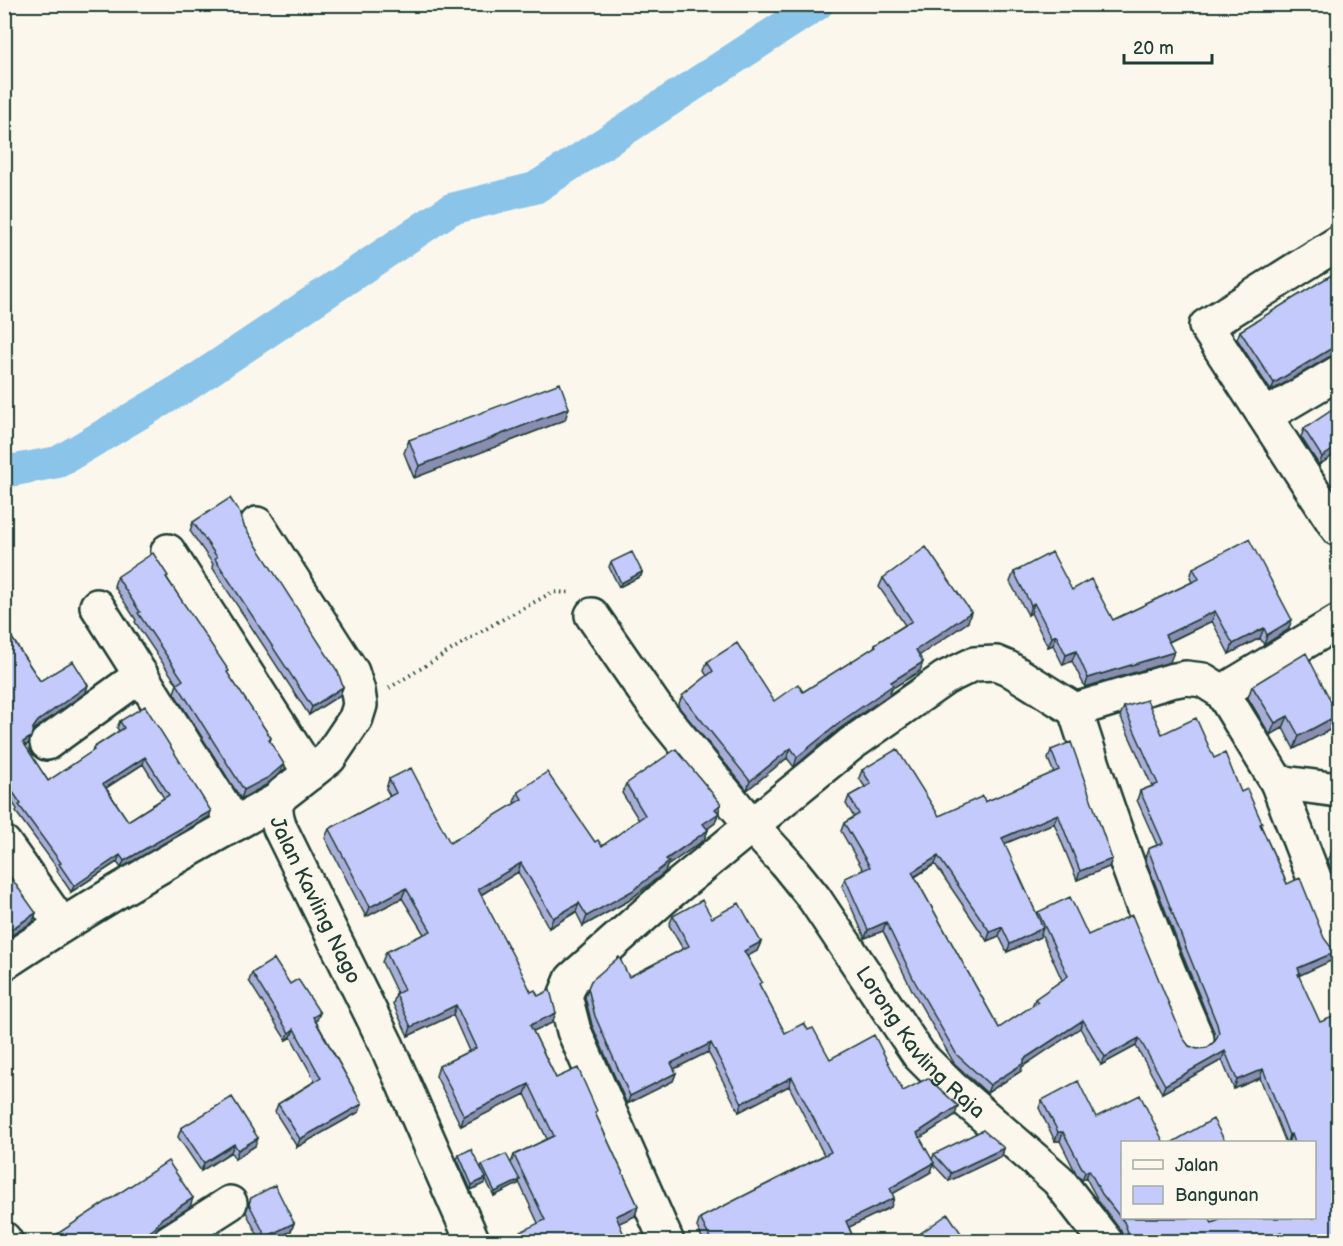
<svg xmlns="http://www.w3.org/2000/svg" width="1343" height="1246" viewBox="0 0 1343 1246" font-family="'Balsamiq Sans',sans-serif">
	<rect width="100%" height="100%" fill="#fbf7ec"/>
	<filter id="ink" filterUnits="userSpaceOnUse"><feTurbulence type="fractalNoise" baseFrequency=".0167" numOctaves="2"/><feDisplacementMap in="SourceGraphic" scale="12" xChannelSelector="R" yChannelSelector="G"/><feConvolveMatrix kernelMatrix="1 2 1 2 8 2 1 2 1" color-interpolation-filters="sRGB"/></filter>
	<g filter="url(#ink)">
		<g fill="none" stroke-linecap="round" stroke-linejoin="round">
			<!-- canal -->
			<path stroke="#8ac4e9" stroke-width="32" d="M 4,472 L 58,462 L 188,385 L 451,209 L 535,188 L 818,4"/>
			<!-- minor casing -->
			<g stroke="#1f3d34" stroke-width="38">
				<g id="minor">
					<path d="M 1338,243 L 1206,326 L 1338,529"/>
					<path d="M 1265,416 L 1338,373"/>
					<path id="s1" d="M 257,524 L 352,672 L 358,691 L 360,705 L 356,718 L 329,758 L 283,794 C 272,806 276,814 280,828 L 386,1044 L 473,1242"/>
					<path d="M 168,551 L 310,773"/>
					<path d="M 97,606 L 235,824"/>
					<path id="s2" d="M 592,615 L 656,708 L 752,826 L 785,862 L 814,898 L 919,1055 L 951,1087 L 1058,1180 L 1106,1242"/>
					<path d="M 1222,692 L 1338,622"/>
					<path d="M 1075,710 C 1111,822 1150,932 1197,1039"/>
					<path d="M 47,743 L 141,675"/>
					<path d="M 1277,782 L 1338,940"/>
					<path d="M 4,843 L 62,925"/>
					<path d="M 4,963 C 92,904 184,852 276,801"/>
					<path d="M 4,1239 L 6,1242"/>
					<path d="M 169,1242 L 230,1203"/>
					<path d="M 667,1242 L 574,1031 L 565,996 L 572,979 L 668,894 L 851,744 L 945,678 L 974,664 L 996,663 L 1008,668 L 1075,710 L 1170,681 L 1186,678 L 1203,680 L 1222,692 L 1277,782 L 1338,790"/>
				</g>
			</g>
			<!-- path -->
			<path stroke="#1f3d34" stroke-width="4" stroke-dasharray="1.5 4.5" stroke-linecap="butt" d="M 389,688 L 494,624 L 553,592 L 571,593"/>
			<!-- minor -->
			<use href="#minor" stroke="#fbf7ec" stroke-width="33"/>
		</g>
		<!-- wall -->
		<path fill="#a9aed9" stroke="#1f3d34" stroke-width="1.5" fill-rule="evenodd" d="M 1338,271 L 1338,354 L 1329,357 L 1271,391 L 1237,339 L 1240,331 Z
			M 1338,388 L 1338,452 L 1319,465 L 1301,437 L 1304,429 L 1337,407 L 1332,398 L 1335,390 Z
			M 565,420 L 414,478 L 404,453 L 409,440 Z
			M 193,522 L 244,526 L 343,687 L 340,695 L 309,715 L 212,567 L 213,564 L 190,531 Z
			M 611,562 L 642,572 L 641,576 L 619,587 L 609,567 Z
			M 1193,568 L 1288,630 L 1264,645 L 1260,638 L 1229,654 L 1212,621 L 1169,642 L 1170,662 L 1085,687 L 1072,661 L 1063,665 L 1053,645 L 1048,647 L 1031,613 L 1028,615 L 1010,582 L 1014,572 L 1072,590 L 1113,620 L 1192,582 L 1190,578 Z
			M 117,577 L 167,578 L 228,674 L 271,738 L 270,742 L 281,772 L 266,785 L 241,799 L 174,693 L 177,684 L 135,622 L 136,620 L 114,586 Z
			M 883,578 L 968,622 L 919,655 L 920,671 L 891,689 L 890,694 L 839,729 L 794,767 L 787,758 L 747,790 L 678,706 L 682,696 L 707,676 L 704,671 L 707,662 L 774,701 L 803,692 L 874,648 L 875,644 L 905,625 L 879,587 Z
			M 4,626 L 40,681 L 86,692 L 36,728 L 32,733 L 28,744 L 25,746 L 48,781 L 92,752 L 93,748 L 119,731 L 117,728 L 120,721 L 211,811 L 209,817 L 121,868 L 117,862 L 71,892 L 57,871 L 58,869 L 16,812 L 17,809 L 4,790 ZM 143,764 L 164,798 L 128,821 L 106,788 Z
			M 1252,686 L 1335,727 L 1294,749 L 1283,728 L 1270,735 L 1248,698 Z
			M 1124,707 L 1162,734 L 1214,758 L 1241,792 L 1262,823 L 1261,826 L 1287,884 L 1337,958 L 1300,975 L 1299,976 L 1338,1242 L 1278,1242 L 1278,1241 L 1276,1242 L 1124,1242 L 1121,1231 L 1099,1202 L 1086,1178 L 1082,1180 L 1077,1175 L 1060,1141 L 1055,1141 L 1039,1108 L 1042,1100 L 1096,1117 L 1164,1143 L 1212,1223 L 1314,1218 L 1314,1143 L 1286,1143 L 1260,1078 L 1234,1089 L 1222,1060 L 1162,1093 L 1136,1046 L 1101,1065 L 1080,1028 L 1022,1067 L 1021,1071 L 987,1093 L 954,1063 L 912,990 L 883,931 L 865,938 L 842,886 L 845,878 L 863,870 L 841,831 L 844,823 L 854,817 L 846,804 L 849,796 L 865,787 L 859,778 L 862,770 L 939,816 L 985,802 L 1054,773 L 1048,759 L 1051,750 L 1112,859 L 1109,867 L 1077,880 L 1054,823 L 1004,844 L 1037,915 L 1038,912 L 1088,935 L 1189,1046 L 1197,1049 L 1207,1048 L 1215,1041 L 1214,1032 L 1181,951 L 1145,858 L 1148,849 L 1157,845 L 1137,800 L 1140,791 L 1152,786 L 1120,716 ZM 935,864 L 987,941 L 999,936 L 1007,952 L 1040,937 L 1041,933 L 1062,980 L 1035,999 L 1032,1006 L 999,1028 L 915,877 Z
			M 389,779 L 450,843 L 515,804 L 514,802 L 518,792 L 602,846 L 639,820 L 622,793 L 626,784 L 721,804 L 715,823 L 707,829 L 708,830 L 704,840 L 667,866 L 665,872 L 628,901 L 583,926 L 576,912 L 549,928 L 518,872 L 481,895 L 531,992 L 552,1023 L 533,1031 L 556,1078 L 596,1115 L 638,1206 L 635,1216 L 619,1223 L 538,1223 L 519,1182 L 518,1184 L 494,1196 L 486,1180 L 485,1183 L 471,1190 L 457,1159 L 459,1155 L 481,1168 L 482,1165 L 511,1163 L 514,1155 L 547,1139 L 525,1094 L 461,1126 L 436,1076 L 439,1066 L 469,1051 L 453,1015 L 408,1036 L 393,1004 L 396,994 L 397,993 L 382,962 L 386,952 L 424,934 L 402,898 L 366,917 L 325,838 L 329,829 L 390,796 L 386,789 Z
			M 1338,850 L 1338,889 L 1328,861 L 1331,853 Z
			M 673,916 L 712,918 L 761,942 L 757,951 L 747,956 L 760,986 L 785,1033 L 808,1030 L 830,1059 L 903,1091 L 955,1115 L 920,1138 L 932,1160 L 934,1154 L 1004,1148 L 1002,1156 L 949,1181 L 933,1164 L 931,1172 L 892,1194 L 891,1207 L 849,1227 L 855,1242 L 704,1242 L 697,1227 L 700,1218 L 824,1155 L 789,1086 L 739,1112 L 708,1052 L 674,1069 L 676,1073 L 673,1081 L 627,1104 L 592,1025 L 585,997 L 591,981 L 629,977 L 683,949 L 669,925 Z
			M 252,973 L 290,984 L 317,1020 L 316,1021 L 362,1104 L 359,1112 L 297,1147 L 275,1112 L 278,1104 L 315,1081 L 291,1037 L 286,1040 L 249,981 Z
			M 181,1128 L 258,1138 L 255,1146 L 235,1159 L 231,1152 L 201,1171 L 178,1137 Z
			M 251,1198 L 294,1223 L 291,1231 L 271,1242 L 261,1242 L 246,1212 Z
			M 921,1233 L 967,1242 L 918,1242 Z"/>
		<!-- shaded-wall -->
		<path fill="#898db0" stroke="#1f3d34" stroke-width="1.5" d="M 1338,347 L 1338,354 L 1329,357 L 1271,391 L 1274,383 L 1332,348 Z
			M 569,408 L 565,420 L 414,478 L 419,466 Z
			M 1338,446 L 1338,452 L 1319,465 L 1322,457 Z
			M 642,572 L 641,576 L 619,587 L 621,583 Z
			M 1034,603 L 1031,613 L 1028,615 L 1031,605 Z
			M 1215,611 L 1212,621 L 1162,645 L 1165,635 Z
			M 971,612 L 968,622 L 913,660 L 916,650 Z
			M 1292,620 L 1288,630 L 1264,645 L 1267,635 Z
			M 1264,628 L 1260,638 L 1229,654 L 1233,644 Z
			M 1056,635 L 1053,645 L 1048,647 L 1052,637 Z
			M 1076,651 L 1072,661 L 1063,665 L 1066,655 Z
			M 1174,652 L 1170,662 L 1085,687 L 1088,678 Z
			M 923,662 L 920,671 L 891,689 L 890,694 L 839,729 L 794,767 L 797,757 L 843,720 L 891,682 Z
			M 88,685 L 86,692 L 36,728 L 30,735 L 33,728 L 38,721 Z
			M 343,687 L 340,695 L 309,715 L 312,707 Z
			M 1338,715 L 1335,727 L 1294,749 L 1299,736 Z
			M 1288,716 L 1283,728 L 1270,735 L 1275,723 Z
			M 31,737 L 28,744 L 20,749 L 23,742 Z
			M 791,748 L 787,758 L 747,790 L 750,781 Z
			M 145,757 L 143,764 L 101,791 L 103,784 Z
			M 284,764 L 281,772 L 266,785 L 241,799 L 244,790 Z
			M 721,804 L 715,823 L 700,834 L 703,824 L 715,809 Z
			M 211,811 L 209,817 L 121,868 L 124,861 Z
			M 1058,814 L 1054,823 L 999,846 L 1002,838 Z
			M 708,830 L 704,840 L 667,866 L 665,872 L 628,901 L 583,926 L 587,916 Z
			M 120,855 L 117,862 L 71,892 L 74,886 Z
			M 938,856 L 935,864 L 909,880 L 912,872 Z
			M 1112,859 L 1109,867 L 1077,880 L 1080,871 Z
			M 521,863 L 518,872 L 474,899 L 478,889 Z
			M 406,888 L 402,898 L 366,917 L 370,907 Z
			M 579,903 L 576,912 L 549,928 L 553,918 Z
			M 36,913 L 33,922 L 4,940 L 4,934 Z
			M 886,922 L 883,931 L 865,938 L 868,930 Z
			M 1002,927 L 999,936 L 987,941 L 990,932 Z
			M 1043,928 L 1040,937 L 1007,952 L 1010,944 Z
			M 761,942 L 757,951 L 741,960 L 744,951 Z
			M 1338,951 L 1337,958 L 1300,975 L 1297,982 L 1298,968 Z
			M 456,1005 L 453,1015 L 408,1036 L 411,1027 Z
			M 320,1013 L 317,1020 L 311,1025 L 313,1017 Z
			M 556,1013 L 552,1023 L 526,1034 L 530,1025 Z
			M 1083,1020 L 1080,1028 L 1022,1067 L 1021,1071 L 987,1093 L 990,1085 L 1024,1059 Z
			M 294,1029 L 291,1037 L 286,1040 L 289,1033 Z
			M 1139,1038 L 1136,1046 L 1101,1065 L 1105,1057 Z
			M 711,1043 L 708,1052 L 668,1072 L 671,1063 Z
			M 1225,1051 L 1222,1060 L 1162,1093 L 1165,1085 Z
			M 1263,1069 L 1260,1078 L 1234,1089 L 1237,1080 Z
			M 676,1073 L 673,1081 L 627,1104 L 630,1096 Z
			M 792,1077 L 789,1086 L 739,1112 L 742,1103 Z
			M 529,1084 L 525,1094 L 461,1126 L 464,1116 Z
			M 362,1104 L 359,1112 L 297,1147 L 300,1139 Z
			M 958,1106 L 955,1115 L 914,1142 L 917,1133 Z
			M 1058,1132 L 1063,1132 L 1060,1141 L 1055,1141 Z
			M 1291,1134 L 1288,1143 L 1287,1143 L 1289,1135 Z
			M 258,1138 L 255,1146 L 235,1159 L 238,1150 Z
			M 234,1144 L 231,1152 L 201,1171 L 204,1163 Z
			M 1004,1148 L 1002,1156 L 949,1181 L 951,1173 Z
			M 934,1163 L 931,1172 L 887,1197 L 890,1188 Z
			M 1089,1170 L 1086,1178 L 1082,1180 L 1085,1172 Z
			M 486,1178 L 485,1183 L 471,1190 L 472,1185 Z
			M 520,1180 L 518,1184 L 494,1196 L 495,1192 Z
			M 193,1198 L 190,1207 L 159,1226 L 152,1236 L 143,1242 L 134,1242 L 162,1218 Z
			M 894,1198 L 891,1207 L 843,1230 L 846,1221 Z
			M 638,1206 L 635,1216 L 613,1226 L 616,1216 Z
			M 294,1223 L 291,1231 L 271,1242 L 265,1242 L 266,1237 Z
			M 1281,1232 L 1278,1241 L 1276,1242 L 1258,1242 Z"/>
		<!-- building -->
		<path fill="#c4cafc" stroke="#1f3d34" stroke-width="1.5" fill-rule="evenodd" d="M 1338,271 L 1338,347 L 1332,348 L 1274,383 L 1240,331 Z
			M 560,383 L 569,408 L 419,466 L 409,440 Z
			M 1338,388 L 1338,396 L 1335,390 Z
			M 1338,406 L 1338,446 L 1322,457 L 1304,429 Z
			M 230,498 L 241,515 L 244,526 L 338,672 L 343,687 L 312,707 L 215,559 L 217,557 L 193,522 Z
			M 1249,539 L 1292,620 L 1267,635 L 1264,628 L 1233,644 L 1215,611 L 1165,635 L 1174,652 L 1088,678 L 1076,651 L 1066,655 L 1056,635 L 1052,637 L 1034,603 L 1031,605 L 1014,572 L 1052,552 L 1072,590 L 1091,579 L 1113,620 L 1199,579 L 1193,568 Z
			M 926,547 L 971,612 L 916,650 L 923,662 L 891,682 L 893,685 L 843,720 L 797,757 L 791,748 L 750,781 L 682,696 L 713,671 L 707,662 L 737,643 L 774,701 L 798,684 L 803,692 L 876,646 L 875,644 L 912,621 L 883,578 Z
			M 632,552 L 642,572 L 621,583 L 611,562 Z
			M 153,553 L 168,576 L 166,577 L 229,671 L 227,672 L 271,738 L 269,740 L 284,764 L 269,777 L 244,790 L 177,684 L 183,680 L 138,613 L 140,612 L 117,577 Z
			M 4,626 L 40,681 L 73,661 L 88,685 L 38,721 L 33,728 L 31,737 L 23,742 L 48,781 L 94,750 L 93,748 L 124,728 L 120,721 L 145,706 L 211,811 L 124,861 L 120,855 L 74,886 L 59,864 L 61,863 L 19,805 L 21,804 L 4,779 ZM 145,757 L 169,795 L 128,821 L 103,784 Z
			M 1306,653 L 1338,715 L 1299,736 L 1288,716 L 1275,723 L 1252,686 Z
			M 1147,700 L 1162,734 L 1196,718 L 1214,758 L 1225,753 L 1241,792 L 1247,789 L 1262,823 L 1260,824 L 1287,884 L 1300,878 L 1324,938 L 1330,946 L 1338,950 L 1338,951 L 1298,968 L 1300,974 L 1298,974 L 1320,1022 L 1338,1015 L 1338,1242 L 1285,1242 L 1281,1232 L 1258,1242 L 1126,1242 L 1128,1232 L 1124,1222 L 1102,1194 L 1089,1170 L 1085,1172 L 1081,1166 L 1063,1132 L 1058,1132 L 1042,1100 L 1078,1081 L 1096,1117 L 1140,1095 L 1164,1143 L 1122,1143 L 1122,1218 L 1209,1218 L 1212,1223 L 1224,1218 L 1314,1218 L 1314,1143 L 1294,1143 L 1291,1134 L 1289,1135 L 1263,1069 L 1237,1080 L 1225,1051 L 1165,1085 L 1139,1038 L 1105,1057 L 1083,1020 L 1024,1059 L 1024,1063 L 990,1085 L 957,1055 L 915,982 L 886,922 L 868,930 L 845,878 L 870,867 L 844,823 L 859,814 L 849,796 L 871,784 L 862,770 L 897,749 L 939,816 L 983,796 L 985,802 L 1059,770 L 1051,750 L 1071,742 L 1112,859 L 1080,871 L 1058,814 L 1002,838 L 1043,928 L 1010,944 L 1002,927 L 990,932 L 938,856 L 912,872 L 999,1028 L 1038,1002 L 1035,999 L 1068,976 L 1038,912 L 1070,897 L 1088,935 L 1132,915 L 1183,1038 L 1189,1046 L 1197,1049 L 1207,1048 L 1215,1041 L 1219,1033 L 1217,1024 L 1184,943 L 1148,849 L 1163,843 L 1140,791 L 1158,784 L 1124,707 Z
			M 676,749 L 721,804 L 715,809 L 719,813 L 703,824 L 708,830 L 666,859 L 669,862 L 632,891 L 587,916 L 579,903 L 553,918 L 521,863 L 478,889 L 518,965 L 531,992 L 535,990 L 538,996 L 550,990 L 556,1013 L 530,1025 L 556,1078 L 578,1068 L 597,1111 L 595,1113 L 638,1206 L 616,1216 L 627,1242 L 500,1242 L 545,1220 L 514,1155 L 554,1136 L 529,1084 L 464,1116 L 439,1066 L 476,1048 L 456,1005 L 411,1027 L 396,994 L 404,990 L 386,952 L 431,931 L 406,888 L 370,907 L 329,829 L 396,793 L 389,779 L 411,768 L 450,843 L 522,799 L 518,792 L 547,772 L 595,842 L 598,840 L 602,846 L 645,815 L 626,784 Z
			M 1338,850 L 1338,874 L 1331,853 Z
			M 4,868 L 36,913 L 4,934 Z
			M 702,900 L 712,918 L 739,903 L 761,942 L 744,951 L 762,982 L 759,984 L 785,1033 L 804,1023 L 808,1030 L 813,1028 L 830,1059 L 874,1035 L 903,1091 L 928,1078 L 958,1106 L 917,1133 L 934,1163 L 890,1188 L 894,1198 L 846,1221 L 855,1242 L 712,1242 L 700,1218 L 831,1152 L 792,1077 L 742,1103 L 711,1043 L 671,1063 L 676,1073 L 630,1096 L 595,1016 L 588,988 L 591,981 L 619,957 L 629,977 L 689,946 L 673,916 Z
			M 274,959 L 290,984 L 298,979 L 320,1013 L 313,1017 L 362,1104 L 300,1139 L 278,1104 L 321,1078 L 294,1029 L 289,1033 L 252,973 Z
			M 232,1097 L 258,1138 L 238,1150 L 234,1144 L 204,1163 L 181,1128 Z
			M 1213,1119 L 1226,1143 L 1171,1143 Z
			M 983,1130 L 1004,1148 L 951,1173 L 934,1154 Z
			M 471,1149 L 486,1178 L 472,1185 L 459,1155 Z
			M 506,1154 L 520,1180 L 495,1192 L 482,1165 Z
			M 168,1161 L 193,1198 L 162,1218 L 155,1228 L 134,1242 L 45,1242 Z
			M 275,1185 L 294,1223 L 266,1237 L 249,1204 L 251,1198 Z
			M 948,1214 L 967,1242 L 927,1242 L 921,1233 Z"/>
	</g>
	<g text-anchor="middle" stroke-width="4.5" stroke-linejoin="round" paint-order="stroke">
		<!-- street labels -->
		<g font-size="21" fill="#1f3d34" stroke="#fbf7ec">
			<text dy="7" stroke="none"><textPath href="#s1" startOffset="447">Jalan Kavling Nago</textPath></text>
			<text dy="7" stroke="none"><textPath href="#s2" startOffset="540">Lorong Kavling Raja</textPath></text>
		</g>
	</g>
	<!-- margin -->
	<rect width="1343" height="1246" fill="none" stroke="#fbf7ec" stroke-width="24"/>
	<rect x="12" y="12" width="1319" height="1222" fill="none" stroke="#1f3d34" stroke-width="2" filter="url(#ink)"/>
	<!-- legend -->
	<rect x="1121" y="1141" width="195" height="78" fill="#fbf7ec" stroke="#a3ada2" stroke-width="1.5"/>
	<rect x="1133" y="1160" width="30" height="9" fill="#fbf7ec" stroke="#a3ada2" stroke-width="1.5"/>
	<text x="1175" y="1171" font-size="18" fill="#1f3d34">Jalan</text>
	<rect x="1133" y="1186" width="30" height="18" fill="#c4cafc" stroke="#a3ada2" stroke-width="1.5"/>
	<text x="1175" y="1201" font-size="18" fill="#1f3d34">Bangunan</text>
	<!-- scale -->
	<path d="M1124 54v9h88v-9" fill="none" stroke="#1f3d34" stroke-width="3"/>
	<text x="1133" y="54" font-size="18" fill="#1f3d34" stroke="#fbf7ec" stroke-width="4.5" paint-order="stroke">20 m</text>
</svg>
